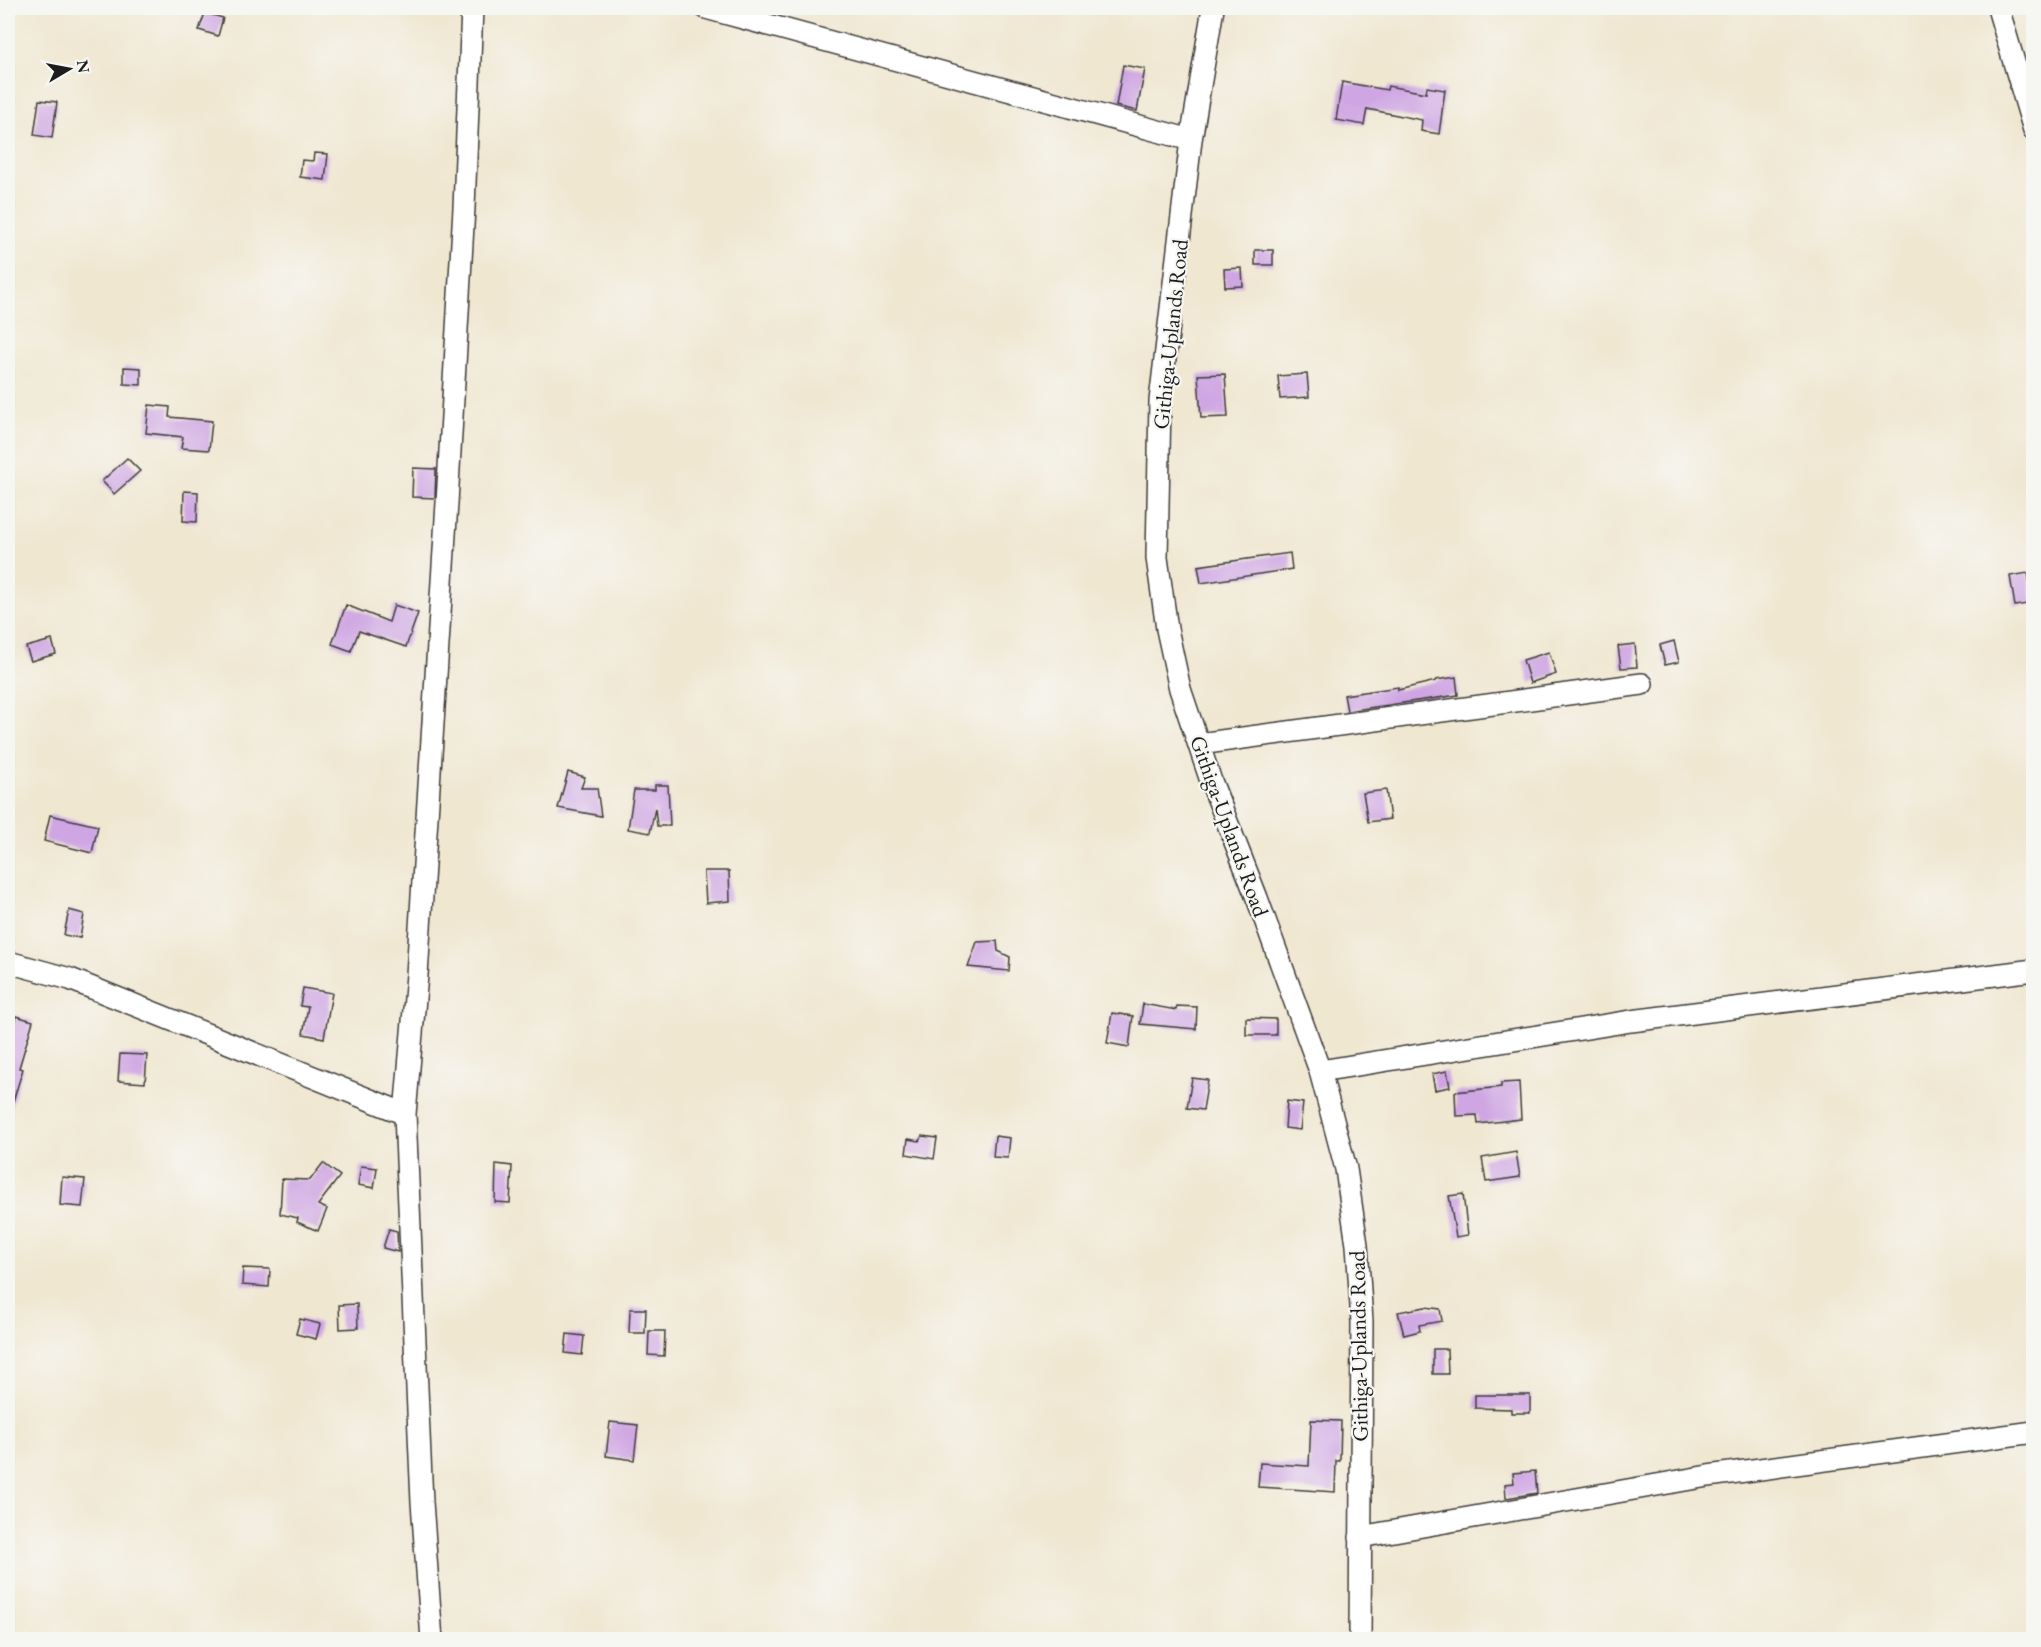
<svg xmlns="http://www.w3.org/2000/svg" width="2041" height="1647" viewBox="0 0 2041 1647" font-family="'EB Garamond',serif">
	<rect width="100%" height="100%" fill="#f6f6f2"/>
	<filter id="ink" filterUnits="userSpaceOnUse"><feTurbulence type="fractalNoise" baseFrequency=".0167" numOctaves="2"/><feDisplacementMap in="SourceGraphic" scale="12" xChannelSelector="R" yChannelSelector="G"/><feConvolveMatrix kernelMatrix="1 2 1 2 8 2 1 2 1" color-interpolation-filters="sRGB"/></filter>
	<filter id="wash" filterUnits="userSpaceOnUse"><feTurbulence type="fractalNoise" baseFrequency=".008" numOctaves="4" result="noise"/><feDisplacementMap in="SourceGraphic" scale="24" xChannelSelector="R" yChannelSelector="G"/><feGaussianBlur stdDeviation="1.35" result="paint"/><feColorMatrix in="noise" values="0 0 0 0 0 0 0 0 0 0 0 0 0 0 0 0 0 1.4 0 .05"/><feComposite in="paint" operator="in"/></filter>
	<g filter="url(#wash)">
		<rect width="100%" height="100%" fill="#f0e7d1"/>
		<g id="blocks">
			<!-- building -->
			<path fill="#cfa6e3" d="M 205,13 L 223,18 L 218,36 L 199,30 Z
				M 1123,65 L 1145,69 L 1137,111 L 1116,106 Z
				M 1342,82 L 1387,90 L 1388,86 L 1426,93 L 1427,87 L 1445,90 L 1439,134 L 1421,131 L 1422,120 L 1367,109 L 1364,125 L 1336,120 Z
				M 39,100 L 57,102 L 52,138 L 34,135 Z
				M 314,153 L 328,154 L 325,180 L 300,177 L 302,160 L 313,161 Z
				M 1255,250 L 1273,250 L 1273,265 L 1255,265 Z
				M 1242,268 L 1243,286 L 1225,287 L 1224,269 Z
				M 124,367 L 141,368 L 141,385 L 124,384 Z
				M 1225,374 L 1228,417 L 1201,418 L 1198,375 Z
				M 1307,374 L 1309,397 L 1280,399 L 1278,376 Z
				M 149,405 L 170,407 L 169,417 L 212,421 L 209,450 L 181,448 L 183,437 L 146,433 Z
				M 127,458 L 140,471 L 114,494 L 102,481 Z
				M 413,468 L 436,469 L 435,498 L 412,497 Z
				M 184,491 L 198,492 L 197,522 L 183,521 Z
				M 1290,553 L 1292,569 L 1201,583 L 1198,566 Z
				M 2028,573 L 2033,603 L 2015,606 L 2010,576 Z
				M 346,605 L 389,622 L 394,605 L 418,613 L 406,647 L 359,631 L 351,651 L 332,644 Z
				M 52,640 L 56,654 L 31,661 L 26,647 Z
				M 1674,641 L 1679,662 L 1665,665 L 1660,645 Z
				M 1635,644 L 1637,667 L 1621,668 L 1618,646 Z
				M 1549,652 L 1556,674 L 1530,683 L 1523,660 Z
				M 1456,677 L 1458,695 L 1347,711 L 1344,695 L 1398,687 L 1398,690 L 1436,681 L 1436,680 Z
				M 568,772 L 585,777 L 581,788 L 597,788 L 601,816 L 558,808 Z
				M 655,785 L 668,785 L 670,826 L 657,826 L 655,808 L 650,833 L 628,829 L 634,790 L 655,790 Z
				M 1386,790 L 1390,819 L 1368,822 L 1363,793 Z
				M 50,815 L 98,826 L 92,853 L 44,841 Z
				M 704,871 L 729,871 L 730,901 L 706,903 Z
				M 69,910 L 84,914 L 80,938 L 64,935 Z
				M 997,941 L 998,951 L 1010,957 L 1009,971 L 968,967 L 977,942 Z
				M 303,988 L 332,993 L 324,1038 L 303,1034 L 308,1007 L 300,1006 Z
				M 1143,1004 L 1176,1010 L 1177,1006 L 1197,1007 L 1196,1029 L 1140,1024 Z
				M 1112,1013 L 1133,1016 L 1129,1047 L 1107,1043 Z
				M 16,1016 L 33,1021 L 19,1068 L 23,1069 L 11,1108 L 8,1108 L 8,1044 Z
				M 1246,1018 L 1276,1019 L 1276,1035 L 1246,1035 Z
				M 120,1054 L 147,1055 L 145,1083 L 118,1081 Z
				M 1447,1071 L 1450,1087 L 1435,1090 L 1432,1074 Z
				M 1192,1078 L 1208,1080 L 1203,1110 L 1187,1108 Z
				M 1519,1082 L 1521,1119 L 1478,1124 L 1477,1115 L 1456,1116 L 1455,1092 L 1501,1087 L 1501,1083 Z
				M 1287,1101 L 1303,1103 L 1300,1130 L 1285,1128 Z
				M 922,1136 L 937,1138 L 934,1159 L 906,1154 L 908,1139 L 919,1141 Z
				M 995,1136 L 1010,1138 L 1008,1158 L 993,1157 Z
				M 1516,1152 L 1520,1177 L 1486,1182 L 1482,1158 Z
				M 323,1163 L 340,1176 L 318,1205 L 327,1209 L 318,1231 L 297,1222 L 298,1218 L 280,1214 L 282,1179 L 310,1180 Z
				M 496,1164 L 512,1166 L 510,1203 L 495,1202 Z
				M 361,1166 L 377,1168 L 374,1188 L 358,1185 Z
				M 62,1177 L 85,1179 L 82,1207 L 60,1205 Z
				M 1463,1194 L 1468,1235 L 1456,1237 L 1449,1196 Z
				M 389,1229 L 397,1231 L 398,1252 L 383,1248 Z
				M 243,1268 L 270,1269 L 269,1287 L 242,1285 Z
				M 357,1304 L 358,1328 L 340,1329 L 339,1305 Z
				M 1425,1307 L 1440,1309 L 1442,1321 L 1419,1325 L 1420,1331 L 1404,1335 L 1398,1312 Z
				M 630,1309 L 646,1309 L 645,1333 L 629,1333 Z
				M 300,1319 L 320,1324 L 316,1339 L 296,1334 Z
				M 649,1331 L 665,1331 L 664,1356 L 648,1355 Z
				M 567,1334 L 584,1336 L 582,1355 L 565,1353 Z
				M 1433,1349 L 1447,1349 L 1448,1374 L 1433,1374 Z
				M 1475,1395 L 1530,1395 L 1530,1413 L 1511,1413 L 1511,1409 L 1475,1408 Z
				M 1311,1420 L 1341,1421 L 1340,1461 L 1336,1461 L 1335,1492 L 1258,1487 L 1260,1463 L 1309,1466 Z
				M 610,1422 L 638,1425 L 634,1460 L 606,1456 Z
				M 1535,1471 L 1537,1493 L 1506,1498 L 1505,1484 L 1514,1483 L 1513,1473 Z"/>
		</g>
	</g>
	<g filter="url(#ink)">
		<use href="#blocks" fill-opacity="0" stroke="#3c3a37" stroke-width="1.5"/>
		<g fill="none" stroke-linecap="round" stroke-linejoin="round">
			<!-- street casing -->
			<g stroke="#3c3a37" stroke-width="24">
				<path id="street" d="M 706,8 L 1191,140
					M 1213,8 L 1191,140 L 1160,401 L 1157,558 L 1167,629 L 1180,689 L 1211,781 L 1257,898 L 1320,1071 L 1346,1169 L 1357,1245 L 1362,1322 L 1360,1640
					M 1998,8 L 2034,130
					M 1199,744 L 1642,684
					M 8,962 L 70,979 L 405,1114
					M 1320,1071 L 1631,1021 L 2034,970
					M 1360,1537 L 1708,1476 L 2034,1432
					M 432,1640 L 422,1502 L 405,1114 L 417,975 L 447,503 L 464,208 L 472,8"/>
			</g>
			<!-- street -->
			<use href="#street" stroke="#fff" stroke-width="21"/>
		</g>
	</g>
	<g text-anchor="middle" stroke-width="4.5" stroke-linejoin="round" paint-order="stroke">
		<!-- street labels -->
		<g font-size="22" fill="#1c1c1c" stroke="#f6f6f2">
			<text transform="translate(1170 334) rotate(-84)" y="8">Githiga-Uplands Road</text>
			<text transform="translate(1230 826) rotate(70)" y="8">Githiga-Uplands Road</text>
			<text transform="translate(1358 1346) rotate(-91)" y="8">Githiga-Uplands Road</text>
		</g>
	</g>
	<!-- margin -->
	<rect width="2041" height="1647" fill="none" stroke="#f6f6f2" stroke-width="30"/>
	<!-- north arrow -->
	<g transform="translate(69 69) rotate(80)" stroke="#f6f6f2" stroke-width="4.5" paint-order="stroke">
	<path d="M0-4.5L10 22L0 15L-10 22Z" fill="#1c1c1c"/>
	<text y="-9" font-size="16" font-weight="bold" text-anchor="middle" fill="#1c1c1c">N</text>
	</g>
</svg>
